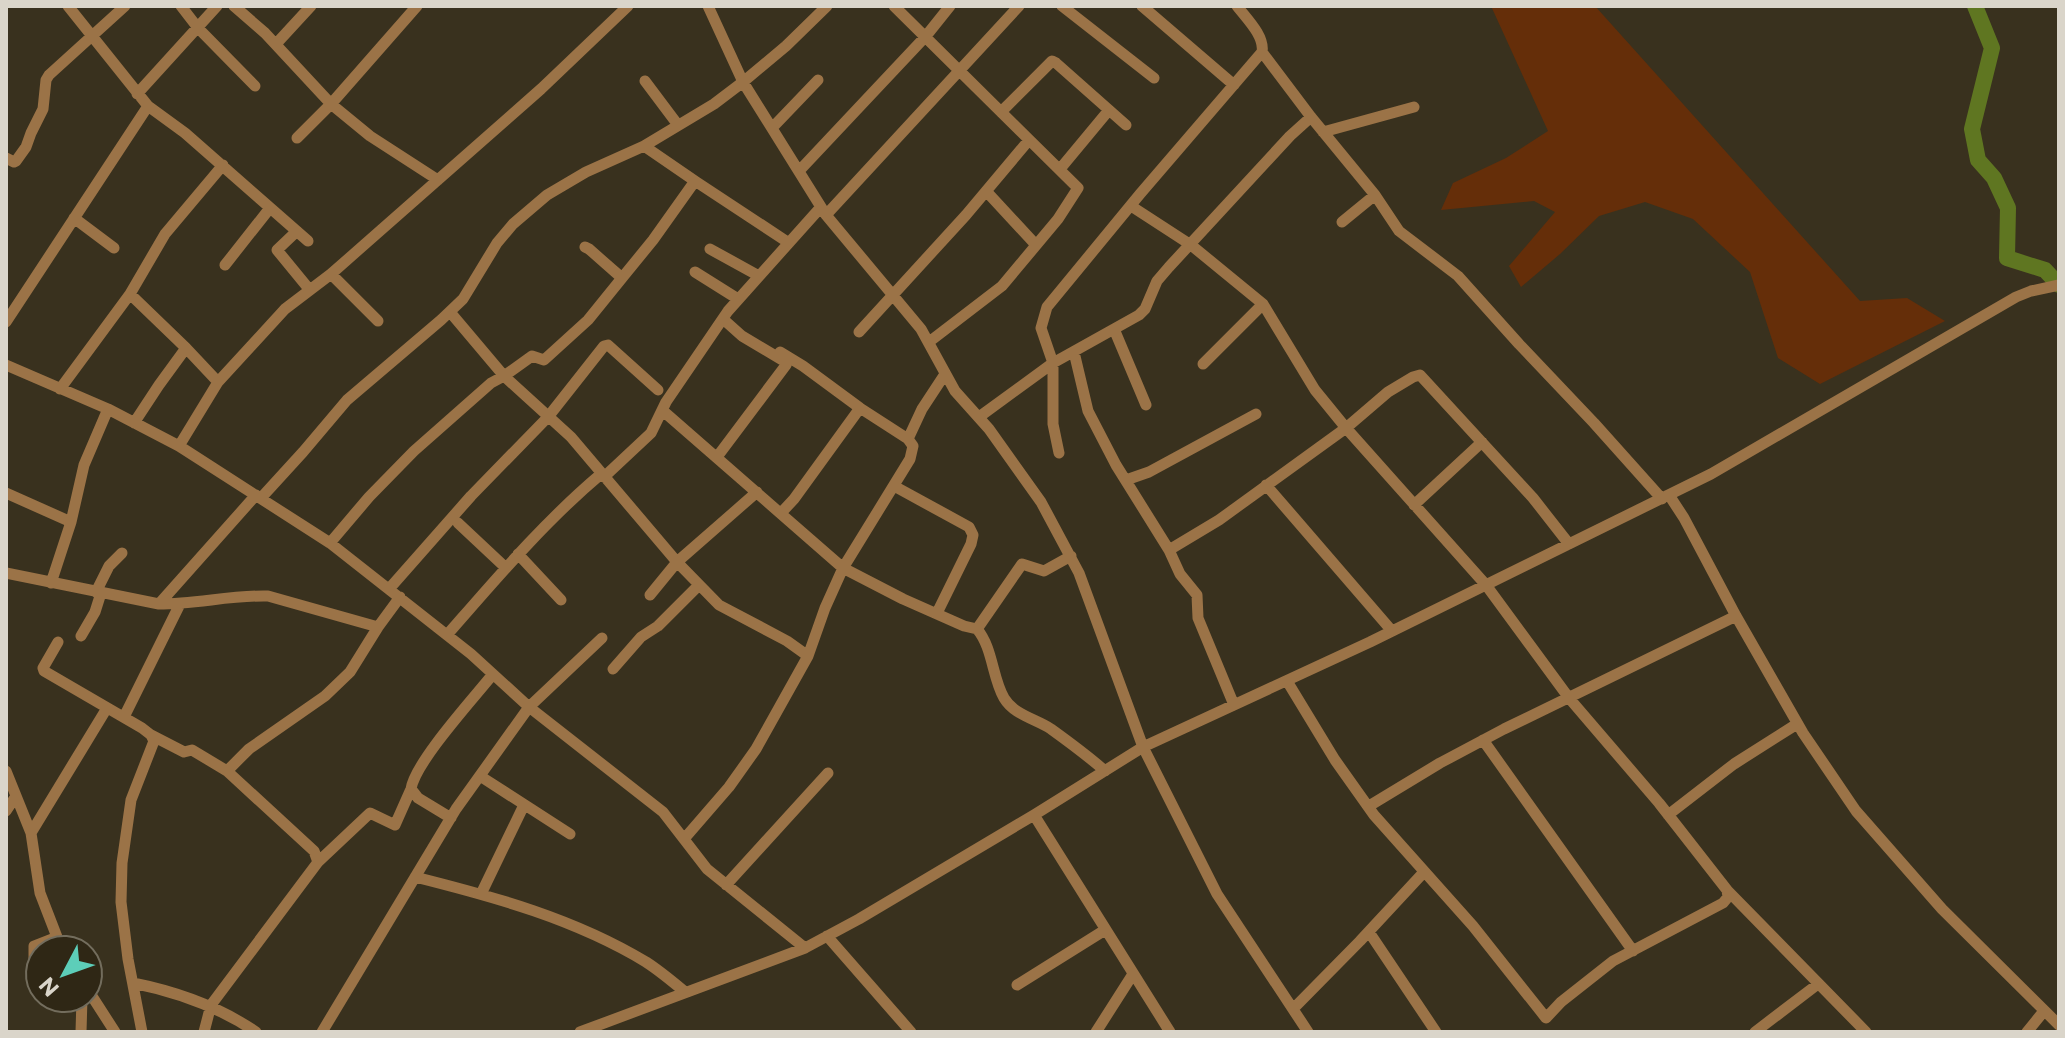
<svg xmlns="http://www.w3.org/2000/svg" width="2065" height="1038" viewBox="0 0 2065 1038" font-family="Commissioner,sans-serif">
	<rect width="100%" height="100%" fill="#39311e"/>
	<!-- green -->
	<path fill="#652e09" d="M 1491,6 L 1595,6 L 1860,301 L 1907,298 L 1945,321 L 1820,384 L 1778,358 L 1750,272 L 1693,219 L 1645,202 L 1599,216 L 1560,254 L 1521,287 L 1509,266 L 1555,212 L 1534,201 L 1441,210 L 1453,183 L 1506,158 L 1548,131 Z"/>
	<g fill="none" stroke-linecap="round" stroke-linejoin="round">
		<!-- river -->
		<path stroke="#5f7621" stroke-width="16" d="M 1975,6 L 1992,48 L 1972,129 L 1978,160 L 1994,178 L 2008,208 L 2007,258 L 2045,270 L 2059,285"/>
		<!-- street -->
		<path stroke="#9b7347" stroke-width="11" d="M 68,6 L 148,106 L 185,133 L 308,241
			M 181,6 L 198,28 L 255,86
			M 234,6 L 265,33 L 331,104 L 370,136 L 438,180
			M 708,6 L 743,82 L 826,215 L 921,329 L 955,391 L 989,429 L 1041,502 L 1079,573 L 1143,747 L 1217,894 L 1308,1032
			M 894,6 L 1078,188 L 1058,219 L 1002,286 L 929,342
			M 1062,6 L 1154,78
			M 1142,6 L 1234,85
			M 276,44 L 311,6
			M 1262,52 L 1311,117 L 1375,195 L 1399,231 L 1458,276 L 1519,344 L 1594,423 L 1662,499
			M 645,81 L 678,125
			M 137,94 L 217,6
			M 1001,112 L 1052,61 L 1056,63 L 1126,125
			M 772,128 L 818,80
			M 1323,132 L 1414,107
			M 297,138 L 331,104 L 417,6
			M 644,146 L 695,181
			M 6,158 L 14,162 L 16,161 L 26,147 L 31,133 L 43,109 L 46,80 L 49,75 L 125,6
			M 1060,169 L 1109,110
			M 799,171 L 926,36 L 950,6
			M 986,191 L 1036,245
			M 1131,206 L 1191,245 L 1263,304 L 1315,390 L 1346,428 L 1486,585 L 1569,698 L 1659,803 L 1727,890 L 1728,897 L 1723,903 L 1613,961 L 1561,1002 L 1546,1018 L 1473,926 L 1374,815 L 1335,760 L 1287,681
			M 826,215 L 1019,6
			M 74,218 L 114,248
			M 1342,222 L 1375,195
			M 297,231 L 277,250 L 309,289
			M 585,247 L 589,249 L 622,278 L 653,240 L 695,181 L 789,243
			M 710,249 L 759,276
			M 225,265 L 270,208
			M 695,272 L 738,299
			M 331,274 L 378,321
			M 130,294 L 186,348 L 218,382
			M 450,312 L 504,376 L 532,356 L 544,360 L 588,320 L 622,278
			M 6,322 L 148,106
			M 1114,329 L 1146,405
			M 859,332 L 966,215 L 1029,140
			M 780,352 L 803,366 L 860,408 L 908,439
			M 1074,352 L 1088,411 L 1116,465 L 1169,550 L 1180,574 L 1197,595 L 1198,618 L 1234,705
			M 1203,364 L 1263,304
			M 6,365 L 108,409 L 179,446 L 330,543 L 471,654 L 529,707 L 663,812 L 707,869 L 805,948
			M 60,389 L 130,294 L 165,234 L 223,165
			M 662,410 L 843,568 L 903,599 L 964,626 L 977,629 C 993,648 992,677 1004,698 C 1014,715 1036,719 1051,729 C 1069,742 1088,756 1105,771
			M 979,417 L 1053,363 L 1041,328 L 1047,307 L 1140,194 L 1262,52 C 1265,36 1246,18 1237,6
			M 134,423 L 159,385 L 186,348
			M 179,446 L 218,382 L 285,309 L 331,274 L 541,89 L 628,6
			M 1059,453 L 1053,424 L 1053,363 L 1139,315 L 1145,309 L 1157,281 L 1169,267 L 1290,136 L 1311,117
			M 717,457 L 786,365 L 784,361 L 742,336 L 723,319
			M 604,477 L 651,433 L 666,402 L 728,311 L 821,207
			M 1126,480 L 1149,472 L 1256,414
			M 1266,485 L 1392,631
			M 894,486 L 969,527 L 973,535 L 971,544 L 937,613
			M 6,493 L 71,522
			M 1669,495 L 1684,518 L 1736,616 L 1803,733 L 1856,811 L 1942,909 L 2059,1025
			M 261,498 L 303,452 L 347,400 L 441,320 L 463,299 L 497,243 L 513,224 L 547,195 L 586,172 L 644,146 L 714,104 L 743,82 L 786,46 L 827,6
			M 1414,505 L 1482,442
			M 781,513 L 794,499 L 860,408
			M 458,523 L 506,568
			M 330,543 L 369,497 L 414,451 L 491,383 L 504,376 L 571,437 L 677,562 L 719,605 L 787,641 L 808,656
			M 1169,550 L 1219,520 L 1346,428 L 1388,392 L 1413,377 L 1420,375 L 1533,498 L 1569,544
			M 518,554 L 561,600
			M 6,573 L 159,604 C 196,604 232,595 268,596 L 378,627
			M 51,583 L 71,522 L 84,465 L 108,409
			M 389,589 L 471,496 L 548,417 L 604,346 L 608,345 L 658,390
			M 96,592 L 109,566 L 122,553
			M 650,595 L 677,562 L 757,492
			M 159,604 L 256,495
			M 977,629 L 1022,564 L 1044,571 L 1071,556
			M 447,635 C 496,579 544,522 601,474
			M 81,636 L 95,612 L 101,593
			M 58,642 L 43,668 L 44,671 L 142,728 L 151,735 L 154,741 L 131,800 L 122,863 L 121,902 L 128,959 L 142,1032
			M 613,669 L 641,637 L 658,626 L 699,585
			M 124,717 L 180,604
			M 151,735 L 184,752 L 192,750 L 227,771
			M 1483,740 L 1633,951
			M 6,771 L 31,833 L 40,893 L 57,937 L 64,950
			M 480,776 L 570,834
			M 1369,806 L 1440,763 L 1504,729 L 1736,616
			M 6,811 L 16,796
			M 1034,815 L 1170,1032
			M 1668,815 L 1734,764 L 1797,724
			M 451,818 L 418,798 L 411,789 C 415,762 474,698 493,674
			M 31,833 L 107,708
			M 684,839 L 729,787 L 756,749 L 808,656 L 825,608 L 843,568 L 910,459 L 913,446 L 908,439 L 922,409 L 945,374
			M 318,862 L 370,813 L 395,825 L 411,789
			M 415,877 C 495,897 575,919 646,962 C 660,971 673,982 685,992
			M 726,885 L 828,773
			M 1727,890 L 1866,1032
			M 481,894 L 524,805
			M 1369,932 L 1436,1032
			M 827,936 L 911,1032
			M 34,975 L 34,946 L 57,937
			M 133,983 C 178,992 218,1006 256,1032
			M 1017,985 L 1105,930
			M 88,990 L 115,1032
			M 1293,1009 L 1360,941 L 1424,872
			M 81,1032 L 82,998
			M 204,1032 L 211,1005 L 318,862 L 314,851 L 227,771 L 249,749 L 325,696 L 350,672 L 378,627 L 400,597
			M 322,1032 L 456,809 L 529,707 L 602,638
			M 580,1032 L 805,948 L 859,919 L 1034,815 L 1143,747 L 1370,642 L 1711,474 L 2016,297 L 2031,291 L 2059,285
			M 1096,1032 L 1133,974
			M 1755,1032 L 1818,984
			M 2027,1032 L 2044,1011"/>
	</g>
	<!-- border -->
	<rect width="2065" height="1038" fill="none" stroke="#dad5ca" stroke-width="16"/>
	<!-- north arrow -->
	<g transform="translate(64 974) rotate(229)"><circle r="38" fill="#2f2715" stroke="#736d5d" stroke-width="2"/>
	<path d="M0-6L14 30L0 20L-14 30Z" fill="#5dceb9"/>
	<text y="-12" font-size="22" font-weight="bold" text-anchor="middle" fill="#dad5ca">N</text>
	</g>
</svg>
